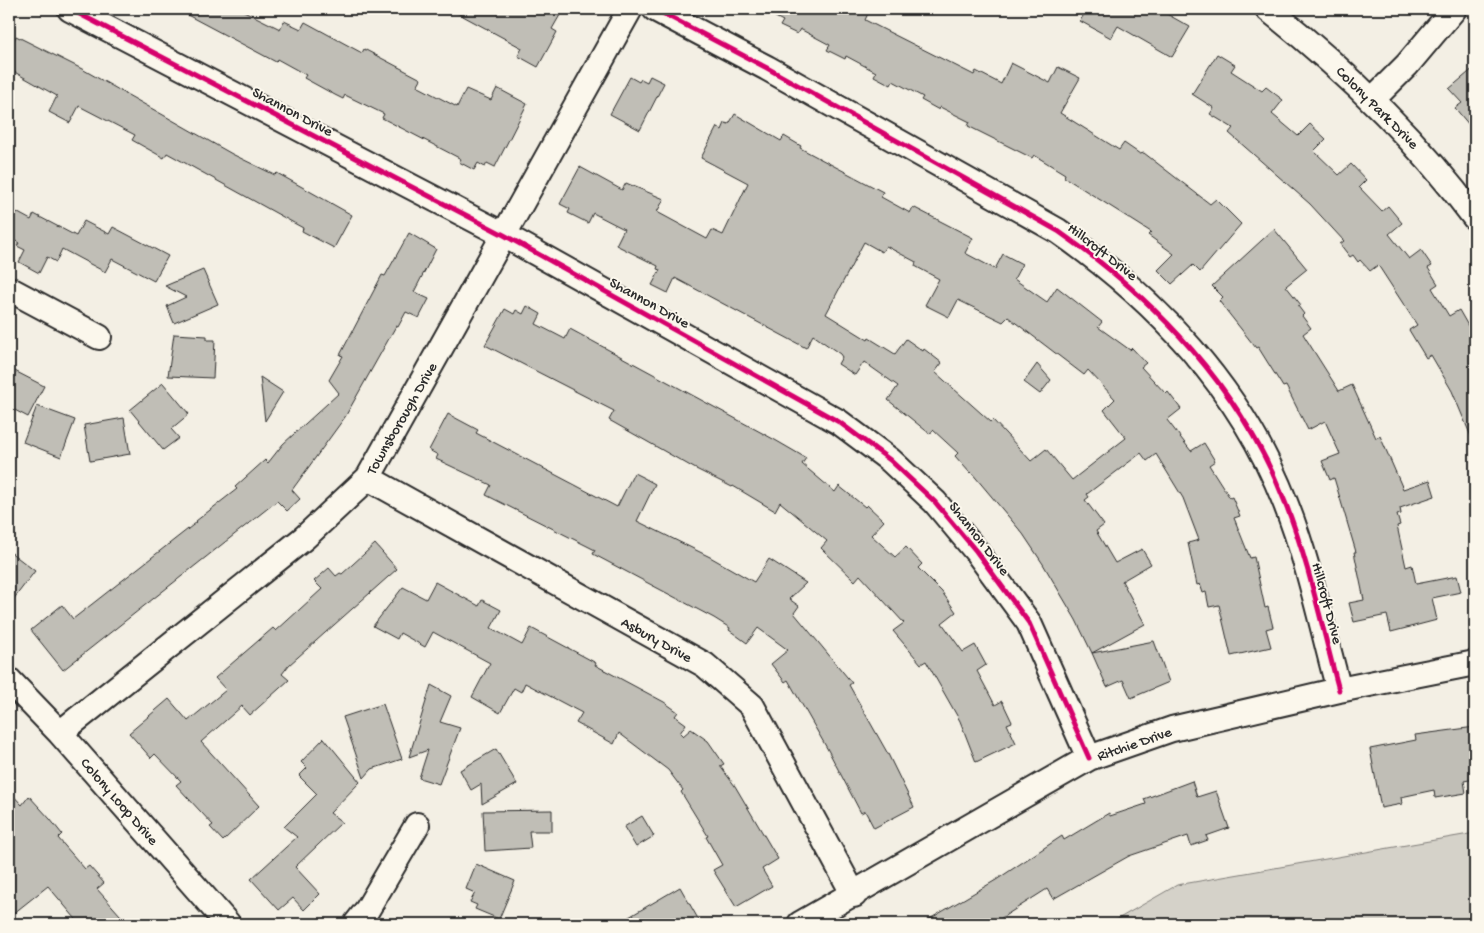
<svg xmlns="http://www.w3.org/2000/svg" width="1484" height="933" viewBox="0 0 1484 933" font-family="'Gochi Hand',sans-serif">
	<rect width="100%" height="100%" fill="#f3efe4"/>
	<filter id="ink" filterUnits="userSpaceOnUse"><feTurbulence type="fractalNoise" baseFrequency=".02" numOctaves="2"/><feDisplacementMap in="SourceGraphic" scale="10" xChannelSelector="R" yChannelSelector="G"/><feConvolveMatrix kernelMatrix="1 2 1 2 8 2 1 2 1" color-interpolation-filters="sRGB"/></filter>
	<g filter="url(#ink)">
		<!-- green -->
		<path fill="#d5d2c9" stroke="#807e7a" d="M 1475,833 L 1475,924 L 1109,924 L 1177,885 Z"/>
		<!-- building -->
		<path fill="#c0beb6" stroke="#2b2b2b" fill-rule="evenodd" d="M 176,9 L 240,9 L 280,29 L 284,21 L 301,29 L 305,22 L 362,53 L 364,49 L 421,79 L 417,86 L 457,107 L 466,89 L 491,100 L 497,88 L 527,104 L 495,167 L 487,163 L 485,167 L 478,163 L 474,170 L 459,162 L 461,159 L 382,118 L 384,114 L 345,95 L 343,99 L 335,95 L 304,78 L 306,75 L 277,59 L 276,62 Z
			M 450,9 L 549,9 L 560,15 L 552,29 L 557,32 L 538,67 L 518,56 L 522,48 Z
			M 760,9 L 870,9 L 865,20 L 974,75 L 976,71 L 1001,84 L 1011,63 L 1050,83 L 1058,67 L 1080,78 L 1060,113 L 1119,150 L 1124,143 L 1140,154 L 1144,153 L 1210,204 L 1216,199 L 1241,224 L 1200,272 L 1193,265 L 1172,284 L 1158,270 L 1174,254 L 1148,235 L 1151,232 L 1064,177 L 1065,174 L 1034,155 L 1032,158 L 968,126 L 970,122 L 940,107 L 939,110 L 921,100 L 923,97 L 893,81 L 891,85 L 874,76 L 876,72 L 846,56 L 845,59 L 827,50 L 830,45 L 800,29 L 797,34 L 780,26 L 783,21 Z
			M 1087,9 L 1158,9 L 1190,27 L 1172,57 L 1118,26 L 1111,38 L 1080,21 Z
			M 16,36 L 82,69 L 232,154 L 275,175 L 277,173 L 352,215 L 334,248 L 302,231 L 303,228 L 167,153 L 164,158 L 132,140 L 135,135 L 79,106 L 70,123 L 49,112 L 57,96 L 9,69 L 9,50 Z
			M 1217,54 L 1235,65 L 1231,71 L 1262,91 L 1266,87 L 1283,100 L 1272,114 L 1298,136 L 1310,124 L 1326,139 L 1314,151 L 1339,175 L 1351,164 L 1366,180 L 1359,187 L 1382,211 L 1388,206 L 1402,223 L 1389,234 L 1409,259 L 1421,250 L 1432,266 L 1428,268 L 1438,284 L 1432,288 L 1449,316 L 1459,310 L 1475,338 L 1475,446 L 1452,391 L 1431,355 L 1426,358 L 1409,330 L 1417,325 L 1378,265 L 1370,271 L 1360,260 L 1358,262 L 1353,255 L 1350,257 L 1340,244 L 1344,241 L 1310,204 L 1229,133 L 1233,128 L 1210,114 L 1214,108 L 1192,94 Z
			M 1475,67 L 1475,132 L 1455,108 L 1462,103 L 1449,89 Z
			M 650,76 L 664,83 L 640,130 L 610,114 L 630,77 L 639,82 L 641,79 L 647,82 Z
			M 735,114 L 781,141 L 784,136 L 801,146 L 800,148 L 883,192 L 881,197 L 910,213 L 913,207 L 973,238 L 965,253 L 995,269 L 1003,254 L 1022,264 L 1014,279 L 1047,302 L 1057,287 L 1102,322 L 1098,327 L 1130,350 L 1132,348 L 1146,363 L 1141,367 L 1166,394 L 1168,392 L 1181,409 L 1167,420 L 1191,451 L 1204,443 L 1215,461 L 1209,465 L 1230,498 L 1232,497 L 1240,516 L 1234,518 L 1250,558 L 1254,557 L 1265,608 L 1268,607 L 1273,627 L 1266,629 L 1271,647 L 1231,656 L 1219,605 L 1209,607 L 1206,592 L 1203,593 L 1200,584 L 1197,585 L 1188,543 L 1199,540 L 1183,498 L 1156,454 L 1147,461 L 1141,453 L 1087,494 L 1089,497 L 1085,500 L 1104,525 L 1096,531 L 1115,563 L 1142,549 L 1151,564 L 1122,581 L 1145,624 L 1092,653 L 1076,620 L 1043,564 L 1023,534 L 971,472 L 970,473 L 955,456 L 958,453 L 933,430 L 930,434 L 888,400 L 898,386 L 864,362 L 855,375 L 838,364 L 842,357 L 840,354 L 813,335 L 806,348 L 675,278 L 668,293 L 652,285 L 660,270 L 657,269 L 658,266 L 616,245 L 624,229 L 593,213 L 588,223 L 568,213 L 570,209 L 560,204 L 580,167 L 622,190 L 626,183 L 664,199 L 657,212 L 707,239 L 712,230 L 723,235 L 748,183 L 701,158 L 717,127 L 722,130 L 725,123 L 729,124 ZM 864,242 L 882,252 L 886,246 L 916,262 L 915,266 L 939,279 L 925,305 L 949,317 L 958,300 L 1003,322 L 1008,317 L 1084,375 L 1088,370 L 1115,399 L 1104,410 L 1126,438 L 1072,480 L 1046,449 L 1031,461 L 993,420 L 991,422 L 935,372 L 942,363 L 924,349 L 923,351 L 906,339 L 895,354 L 869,338 L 868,340 L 826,314 Z
			M 9,208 L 31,220 L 34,214 L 76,236 L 84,221 L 109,234 L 113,227 L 168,256 L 154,281 L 112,259 L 105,272 L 62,249 L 56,262 L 47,257 L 39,273 L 19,262 L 25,250 L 17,246 L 19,243 L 9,237 Z
			M 1274,229 L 1307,269 L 1286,286 L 1301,305 L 1298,306 L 1304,314 L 1302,316 L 1311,328 L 1303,334 L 1339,391 L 1352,385 L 1376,438 L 1380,436 L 1403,489 L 1430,480 L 1435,496 L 1400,508 L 1401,514 L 1397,515 L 1400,525 L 1397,526 L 1406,567 L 1412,565 L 1416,584 L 1457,576 L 1461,592 L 1432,598 L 1437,620 L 1391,632 L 1387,615 L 1354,622 L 1349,603 L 1364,600 L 1354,552 L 1356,552 L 1334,478 L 1330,480 L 1322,461 L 1340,454 L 1325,421 L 1308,430 L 1286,386 L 1283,387 L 1258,347 L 1256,348 L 1219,301 L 1223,297 L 1212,286 Z
			M 409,233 L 436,249 L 414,292 L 429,299 L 419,318 L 406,312 L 398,327 L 396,326 L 345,417 L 292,490 L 300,499 L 287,511 L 277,501 L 63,670 L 31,630 L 62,605 L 73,619 L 197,522 L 196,521 L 237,489 L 235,487 L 265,460 L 268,463 L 283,444 L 339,393 L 329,380 L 343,356 L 340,355 L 382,275 L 385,276 Z
			M 203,270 L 218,304 L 174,323 L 167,306 L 186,297 L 165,286 Z
			M 527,306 L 541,314 L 536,324 L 565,339 L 570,329 L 775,440 L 806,458 L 802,464 L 835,492 L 839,486 L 865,507 L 867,505 L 884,521 L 871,535 L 895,557 L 906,547 L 922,564 L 918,568 L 942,592 L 956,612 L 942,623 L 963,652 L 975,645 L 986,665 L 977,671 L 995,705 L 1002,701 L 1012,722 L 1007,724 L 1016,743 L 976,762 L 960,721 L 926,661 L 921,664 L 893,631 L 904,623 L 860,575 L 855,581 L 821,548 L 827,541 L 780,502 L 775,511 L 733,486 L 732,487 L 694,468 L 609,420 L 614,411 L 485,345 L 505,309 L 514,314 L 516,310 L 523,314 Z
			M 174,334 L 207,336 L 207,340 L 215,340 L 213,378 L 168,376 Z
			M 1037,364 L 1051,380 L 1040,394 L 1024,382 Z
			M 9,368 L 44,386 L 28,417 L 9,407 Z
			M 260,377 L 283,392 L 265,421 Z
			M 163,383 L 189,414 L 171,429 L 179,438 L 163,450 L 130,410 Z
			M 37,406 L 75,420 L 61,457 L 23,442 Z
			M 448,414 L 478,430 L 476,433 L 617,507 L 634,473 L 644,478 L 655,484 L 637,521 L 710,557 L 754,582 L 769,559 L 806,583 L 789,599 L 799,606 L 794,613 L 852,683 L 849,685 L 888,754 L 914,807 L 874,828 L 865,811 L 861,813 L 828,750 L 788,680 L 785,682 L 771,664 L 788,650 L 758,628 L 747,643 L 729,630 L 730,628 L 714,618 L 593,554 L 595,550 L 486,495 L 491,485 L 436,459 L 438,455 L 429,450 Z
			M 124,418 L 130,454 L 90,461 L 84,425 Z
			M 375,544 L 397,569 L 289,665 L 282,674 L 289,680 L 250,715 L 242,706 L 201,742 L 259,806 L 223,841 L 210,827 L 213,825 L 176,785 L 181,781 L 155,754 L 151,758 L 129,733 L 169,699 L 188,721 L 226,690 L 215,678 L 273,628 L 276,631 L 322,589 L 314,581 L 329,568 L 336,576 L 340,573 L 342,574 Z
			M 9,551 L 35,571 L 9,605 Z
			M 435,582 L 479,606 L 482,600 L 501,610 L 491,628 L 522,645 L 531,628 L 596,663 L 595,665 L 664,702 L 678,712 L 675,716 L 686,724 L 680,733 L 683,736 L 691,729 L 708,741 L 724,764 L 720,766 L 735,786 L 778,859 L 762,869 L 772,886 L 736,907 L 713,870 L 722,865 L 706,837 L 708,836 L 681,792 L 683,790 L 668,770 L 619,733 L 614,744 L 576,723 L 582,713 L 525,683 L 521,692 L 514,688 L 500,713 L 472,697 L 490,663 L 433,632 L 425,647 L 400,633 L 397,639 L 373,626 L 403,587 L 426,599 Z
			M 1154,641 L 1169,682 L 1131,698 L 1123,680 L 1107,687 L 1092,653 Z
			M 431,685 L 451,696 L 440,722 L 460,728 L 439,784 L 419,778 L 428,750 L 409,757 Z
			M 383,704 L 402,759 L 372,769 L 364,778 L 343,717 Z
			M 1475,727 L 1475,779 L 1464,781 L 1466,793 L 1435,798 L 1434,790 L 1401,797 L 1402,804 L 1381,808 L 1370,749 L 1416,740 L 1415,735 Z
			M 324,738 L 360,782 L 330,813 L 342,822 L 295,867 L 320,894 L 304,910 L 293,898 L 279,910 L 251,879 L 297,837 L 284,827 L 317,794 L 299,776 L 307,768 L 301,762 Z
			M 496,749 L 517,784 L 482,804 L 481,784 L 471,790 L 460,770 Z
			M 1192,781 L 1197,797 L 1216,791 L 1229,828 L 1206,836 L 1208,840 L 1191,846 L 1188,836 L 1129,856 L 1053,899 L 1047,889 L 992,924 L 921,924 L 996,880 L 1062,836 L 1064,840 L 1109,813 L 1110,816 L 1146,804 L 1144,799 Z
			M 9,791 L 22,805 L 29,796 L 50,819 L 62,834 L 58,838 L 85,869 L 89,866 L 104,883 L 97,889 L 128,924 L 80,924 L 48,886 L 9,917 Z
			M 552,810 L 552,831 L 529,831 L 531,848 L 485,851 L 483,811 Z
			M 642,816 L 654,836 L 636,847 L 624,827 Z
			M 476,864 L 515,881 L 499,919 L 475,909 L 477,905 L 470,902 L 475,893 L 466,889 Z
			M 680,887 L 701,924 L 617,924 Z"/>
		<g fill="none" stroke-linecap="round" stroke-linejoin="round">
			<!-- street casing -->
			<g stroke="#2b2b2b" stroke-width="28">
				<path id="street" d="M 70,9 L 504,235 L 839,422 L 890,460 L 935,502 L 976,551 L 1029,623 L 1089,758
					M 655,9 L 767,68 L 1058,231 C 1156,299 1241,389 1285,502 C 1309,562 1322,628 1339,690
					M 1268,9 C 1346,71 1416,138 1475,218
					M 1373,99 L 1407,65 L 1454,9
					M 9,289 L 99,337
					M 368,478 L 705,665 L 752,706 L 854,895
					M 9,680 L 60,733 L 228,924
					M 60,733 L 304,538 L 368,478 L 630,9
					M 356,924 L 367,910 L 417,825
					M 800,924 L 1089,758 L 1172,729 L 1339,690 L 1475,663"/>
			</g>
			<!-- street -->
			<use href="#street" stroke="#fbf7ec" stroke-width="24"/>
			<!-- cycleway casing -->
			<g stroke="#fbf7ec" stroke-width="8">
				<path id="cycleway" d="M 70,9 L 504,235 L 839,422 L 890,460 L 935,502 L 976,551 L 1029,623 L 1089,758
					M 655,9 L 767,68 L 1058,231 C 1156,299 1241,389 1285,502 C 1309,562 1322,628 1339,690"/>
			</g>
			<!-- cycleway -->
			<use href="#cycleway" stroke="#d6006c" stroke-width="5"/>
		</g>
	</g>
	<g text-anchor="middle" stroke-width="4" stroke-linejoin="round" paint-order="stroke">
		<!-- street labels -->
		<g font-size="15" fill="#2b2b2b" stroke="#fbf7ec">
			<text transform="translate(1378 107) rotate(45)" y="5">Colony Park Drive</text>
			<text transform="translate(293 111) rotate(28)" y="5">Shannon Drive</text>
			<text transform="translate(1103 251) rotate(38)" y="5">Hillcroft Drive</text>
			<text transform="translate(650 302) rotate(29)" y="5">Shannon Drive</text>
			<text transform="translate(401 418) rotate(-60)" y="5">Townsborough Drive</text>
			<text transform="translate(980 538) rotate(52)" y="5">Shannon Drive</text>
			<text transform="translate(1328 603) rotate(75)" y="5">Hillcroft Drive</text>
			<text transform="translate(657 639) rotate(29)" y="5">Asbury Drive</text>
			<text transform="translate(1134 743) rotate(-19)" y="5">Ritchie Drive</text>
			<text transform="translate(120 801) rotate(49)" y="5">Colony Loop Drive</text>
		</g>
	</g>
	<!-- margin -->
	<rect width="1484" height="933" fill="none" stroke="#fbf7ec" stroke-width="30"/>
	<rect x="15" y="15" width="1454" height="903" fill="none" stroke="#2b2b2b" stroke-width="2" filter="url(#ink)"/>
</svg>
